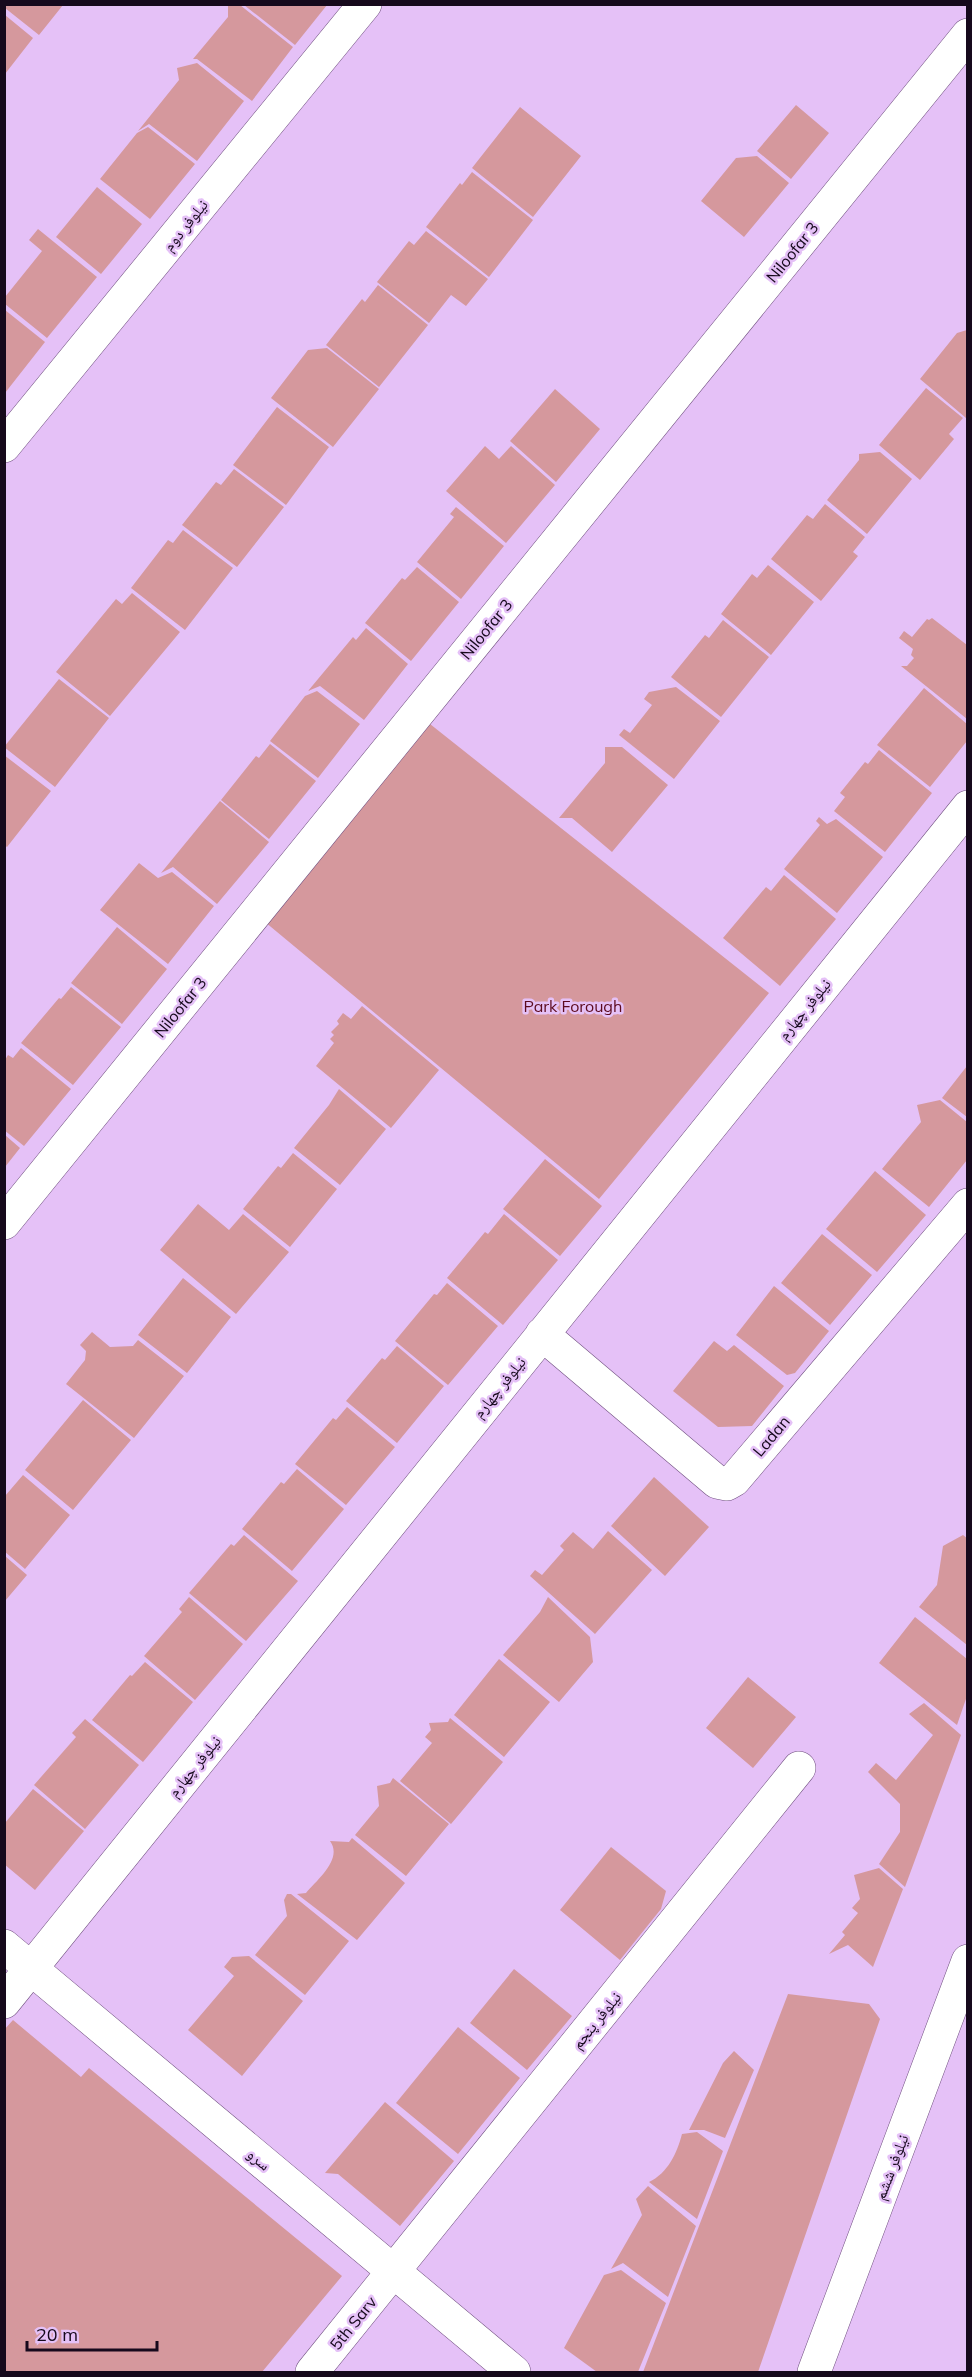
<svg xmlns="http://www.w3.org/2000/svg" width="972" height="2377" viewBox="0 0 972 2377" font-family="Mulish,'Noto Naskh Arabic',sans-serif">
	<rect width="100%" height="100%" fill="#e5c1f7"/>
	<!-- green -->
	<path fill="#d5989d" d="M 4,5 L 5,4 L 63,5 L 39,35 L 5,8 Z
		M 228,5 L 240,5 L 293,47 L 252,101 L 197,59 L 193,59 L 228,17 Z
		M 244,5 L 327,5 L 295,45 Z
		M 5,15 L 33,38 L 5,74 Z
		M 197,63 L 244,101 L 197,161 L 149,124 L 138,131 L 179,80 L 177,68 Z
		M 796,105 L 829,133 L 791,179 L 757,151 Z
		M 520,107 L 581,156 L 533,217 L 472,168 Z
		M 148,127 L 195,164 L 150,219 L 100,179 L 137,133 Z
		M 757,156 L 789,183 L 744,237 L 701,201 L 736,158 Z
		M 472,172 L 533,220 L 489,277 L 426,227 L 460,183 L 462,185 Z
		M 97,187 L 142,224 L 101,274 L 56,237 Z
		M 38,229 L 97,277 L 47,338 L 5,304 L 5,297 L 42,251 L 29,240 Z
		M 426,231 L 488,279 L 466,306 L 451,295 L 429,323 L 377,282 L 409,241 L 414,245 Z
		M 378,285 L 428,325 L 379,387 L 326,345 L 362,299 L 365,302 Z
		M 5,310 L 45,342 L 5,393 Z
		M 967,330 L 968,416 L 966,418 L 920,379 L 957,333 Z
		M 327,348 L 379,389 L 333,447 L 271,398 L 308,350 Z
		M 926,388 L 963,418 L 949,434 L 954,439 L 920,480 L 879,445 Z
		M 555,389 L 600,429 L 556,482 L 510,441 Z
		M 277,407 L 329,447 L 286,505 L 233,465 Z
		M 485,446 L 499,459 L 511,446 L 555,485 L 506,543 L 446,491 Z
		M 880,452 L 912,479 L 867,534 L 827,500 L 859,460 L 859,454 Z
		M 234,469 L 284,507 L 237,567 L 182,525 L 216,482 L 221,485 Z
		M 825,504 L 865,537 L 853,552 L 858,556 L 821,601 L 771,559 L 807,515 L 813,519 Z
		M 456,507 L 504,546 L 461,599 L 417,562 L 454,517 L 450,514 Z
		M 183,530 L 233,568 L 185,630 L 131,588 L 168,540 L 173,543 Z
		M 768,565 L 814,602 L 771,655 L 721,614 L 752,574 L 757,578 Z
		M 417,567 L 459,602 L 411,661 L 365,623 L 402,578 L 405,580 Z
		M 132,593 L 180,632 L 110,716 L 56,672 L 116,599 L 122,604 Z
		M 932,618 L 967,645 L 967,719 L 901,666 L 907,666 L 914,658 L 911,655 L 913,649 L 899,638 L 904,631 L 912,637 L 927,619 L 929,620 Z
		M 723,620 L 769,657 L 721,717 L 671,677 L 705,635 L 709,638 Z
		M 366,628 L 408,664 L 364,720 L 320,686 L 308,691 L 353,637 L 356,640 Z
		M 59,679 L 109,718 L 55,787 L 4,747 Z
		M 676,687 L 720,721 L 674,779 L 619,735 L 624,729 L 630,733 L 652,705 L 644,699 L 649,692 Z
		M 924,688 L 967,724 L 967,741 L 930,787 L 877,745 Z
		M 317,691 L 360,724 L 318,778 L 270,741 L 305,696 Z
		M 430,724 L 769,993 L 599,1199 L 265,922 Z
		M 270,744 L 316,781 L 269,839 L 221,800 L 256,756 L 259,758 Z
		M 605,747 L 622,747 L 668,785 L 612,852 L 572,818 L 559,818 L 605,763 Z
		M 879,750 L 932,793 L 885,852 L 834,811 L 845,797 L 840,793 L 865,762 L 868,764 Z
		M 4,755 L 51,791 L 7,847 L 4,845 Z
		M 220,801 L 269,842 L 217,904 L 173,867 L 161,873 Z
		M 819,817 L 827,824 L 836,819 L 883,857 L 837,913 L 784,869 L 820,825 L 816,821 Z
		M 139,863 L 158,878 L 172,872 L 214,906 L 168,964 L 100,910 Z
		M 784,875 L 836,919 L 780,986 L 723,938 L 766,887 L 771,891 Z
		M 117,927 L 167,969 L 122,1024 L 71,983 Z
		M 71,987 L 121,1027 L 73,1085 L 21,1043 L 59,998 L 61,999 Z
		M 362,1006 L 439,1070 L 391,1128 L 316,1066 L 334,1043 L 330,1039 L 334,1035 L 331,1032 L 339,1024 L 337,1021 L 343,1013 L 351,1019 Z
		M 21,1048 L 71,1089 L 24,1146 L 4,1130 L 5,1060 L 8,1055 L 13,1058 Z
		M 967,1066 L 967,1117 L 942,1098 Z
		M 339,1089 L 386,1129 L 340,1185 L 294,1148 L 329,1105 Z
		M 940,1100 L 967,1122 L 967,1160 L 929,1207 L 882,1169 L 921,1122 L 917,1105 Z
		M 5,1135 L 20,1148 L 5,1167 Z
		M 293,1153 L 337,1189 L 290,1247 L 243,1209 L 278,1166 L 281,1168 Z
		M 545,1159 L 602,1206 L 560,1256 L 503,1209 Z
		M 875,1171 L 926,1215 L 877,1272 L 826,1229 Z
		M 198,1204 L 229,1230 L 243,1214 L 289,1252 L 236,1314 L 160,1250 Z
		M 504,1214 L 558,1260 L 503,1325 L 447,1278 L 485,1232 L 488,1234 Z
		M 822,1234 L 872,1275 L 830,1325 L 781,1283 Z
		M 183,1278 L 231,1317 L 187,1373 L 138,1335 Z
		M 447,1283 L 498,1326 L 448,1385 L 395,1341 L 434,1294 L 437,1295 Z
		M 774,1286 L 829,1331 L 795,1373 L 787,1375 L 736,1335 Z
		M 92,1332 L 110,1347 L 133,1346 L 138,1340 L 184,1376 L 134,1438 L 66,1384 L 85,1360 L 86,1351 L 80,1345 Z
		M 714,1341 L 727,1351 L 734,1345 L 784,1386 L 752,1426 L 718,1427 L 673,1391 Z
		M 397,1346 L 444,1386 L 397,1443 L 346,1401 L 382,1358 L 385,1360 Z
		M 83,1400 L 131,1440 L 73,1510 L 25,1470 Z
		M 347,1407 L 395,1447 L 346,1505 L 295,1464 L 333,1418 L 336,1420 Z
		M 297,1469 L 344,1509 L 292,1571 L 242,1529 L 281,1482 L 284,1484 Z
		M 23,1475 L 70,1515 L 25,1569 L 4,1551 L 5,1496 Z
		M 654,1477 L 709,1527 L 665,1576 L 611,1526 Z
		M 608,1531 L 652,1570 L 595,1634 L 530,1576 L 535,1570 L 542,1575 L 564,1550 L 560,1546 L 573,1532 L 593,1549 Z
		M 244,1535 L 298,1581 L 246,1641 L 189,1593 L 231,1544 L 234,1546 Z
		M 963,1535 L 968,1539 L 967,1645 L 919,1607 L 937,1585 L 943,1546 Z
		M 5,1556 L 27,1575 L 5,1601 Z
		M 189,1597 L 243,1644 L 195,1700 L 144,1656 L 182,1612 L 179,1609 Z
		M 548,1597 L 590,1637 L 593,1662 L 559,1702 L 503,1655 L 540,1612 Z
		M 915,1617 L 967,1659 L 967,1696 L 957,1725 L 879,1663 Z
		M 499,1659 L 550,1702 L 504,1757 L 454,1715 Z
		M 145,1662 L 193,1702 L 143,1762 L 92,1720 L 130,1675 L 132,1676 Z
		M 748,1677 L 796,1717 L 753,1768 L 706,1728 Z
		M 924,1703 L 961,1735 L 905,1887 L 879,1864 L 900,1832 L 900,1804 L 868,1772 L 876,1763 L 896,1780 L 933,1735 L 909,1714 Z
		M 450,1718 L 503,1762 L 451,1824 L 400,1781 L 432,1743 L 425,1737 L 431,1730 L 429,1723 L 448,1722 Z
		M 85,1719 L 139,1765 L 85,1829 L 34,1785 L 76,1737 L 72,1733 Z
		M 393,1778 L 449,1824 L 406,1876 L 355,1835 L 379,1806 L 377,1786 L 390,1783 Z
		M 33,1789 L 84,1831 L 35,1890 L 4,1864 L 5,1823 Z
		M 352,1838 L 405,1883 L 357,1940 L 297,1894 L 306,1893 C 318,1879 343,1859 330,1841 L 349,1842 Z
		M 611,1847 L 666,1891 L 661,1909 L 620,1960 L 560,1910 Z
		M 879,1868 L 903,1889 L 873,1967 L 848,1945 L 829,1954 L 845,1935 L 842,1932 L 858,1913 L 852,1908 L 860,1899 L 854,1875 Z
		M 287,1894 L 291,1894 L 349,1941 L 305,1995 L 255,1955 L 287,1916 L 284,1900 Z
		M 249,1956 L 303,2001 L 242,2076 L 188,2030 L 234,1976 L 224,1967 L 232,1957 Z
		M 514,1969 L 572,2016 L 527,2070 L 470,2023 Z
		M 788,1994 L 869,2004 L 880,2019 L 758,2372 L 643,2372 Z
		M 13,2020 L 81,2077 L 89,2068 L 342,2276 L 262,2372 L 5,2372 L 4,2030 Z
		M 458,2027 L 520,2078 L 458,2154 L 396,2103 Z
		M 734,2051 L 754,2070 L 725,2138 L 704,2130 L 689,2130 L 723,2063 Z
		M 385,2102 L 454,2161 L 400,2226 L 338,2174 L 325,2173 Z
		M 697,2132 L 723,2151 L 697,2219 L 649,2182 C 668,2173 677,2153 682,2134 Z
		M 648,2186 L 696,2226 L 668,2297 L 623,2263 L 611,2269 L 642,2215 L 636,2199 Z
		M 621,2270 L 666,2303 L 638,2372 L 597,2372 L 564,2348 L 604,2275 Z"/>
	<g fill="none" stroke-linecap="round" stroke-linejoin="round">
		<!-- minor casing -->
		<g stroke="#715180" stroke-width="34">
			<path id="minor" d="M 4,446 L 365,4
				M 4,1223 L 968,35
				M 542,1334 L 717,1482 L 727,1484 L 734,1480 L 968,1205
				M 4,1946 L 514,2372
				M 4,2002 L 968,807
				M 312,2372 L 799,1768
				M 814,2372 L 968,1961"/>
		</g>
		<!-- minor -->
		<use href="#minor" stroke="#fff" stroke-width="33"/>
	</g>
	<g text-anchor="middle" stroke-width="5" stroke-linejoin="round" paint-order="stroke">
		<!-- street labels -->
		<g font-size="16" fill="#16091c" stroke="#e5c1f7">
			<text transform="translate(185 225) rotate(-51)" y="6">نیلوفر دوم</text>
			<text transform="translate(792 252) rotate(-51)" y="6">Niloofar 3</text>
			<text transform="translate(486 629) rotate(-51)" y="6">Niloofar 3</text>
			<text transform="translate(180 1007) rotate(-51)" y="6">Niloofar 3</text>
			<text transform="translate(804 1009) rotate(-51)" y="6">نیلوفر چهارم</text>
			<text transform="translate(499 1387) rotate(-51)" y="6">نیلوفر چهارم</text>
			<text transform="translate(771 1436) rotate(-50)" y="6">Ladan</text>
			<text transform="translate(194 1766) rotate(-51)" y="6">نیلوفر چهارم</text>
			<text transform="translate(596 2020) rotate(-51)" y="6">نیلوفر پنجم</text>
			<text transform="translate(259 2159) rotate(40)" y="6">سرو</text>
			<text transform="translate(891 2167) rotate(-69)" y="6">نیلوفر ششم</text>
			<text transform="translate(353 2323) rotate(-51)" y="6">5th Sarv</text>
		</g>
		<!-- park labels -->
		<g font-size="16" fill="#5c0a1e" stroke="#e5c1f7">
			<text x="573" y="1012">Park Forough</text>
		</g>
	</g>
	<!-- border -->
	<rect width="972" height="2377" fill="none" stroke="#16091c" stroke-width="12"/>
	<!-- scale -->
	<path d="M27 2341v9h130v-9" fill="none" stroke="#16091c" stroke-width="3"/>
	<text x="36" y="2341" font-size="18" fill="#16091c" stroke="#e5c1f7" stroke-width="4.5" paint-order="stroke">20 m</text>
</svg>
